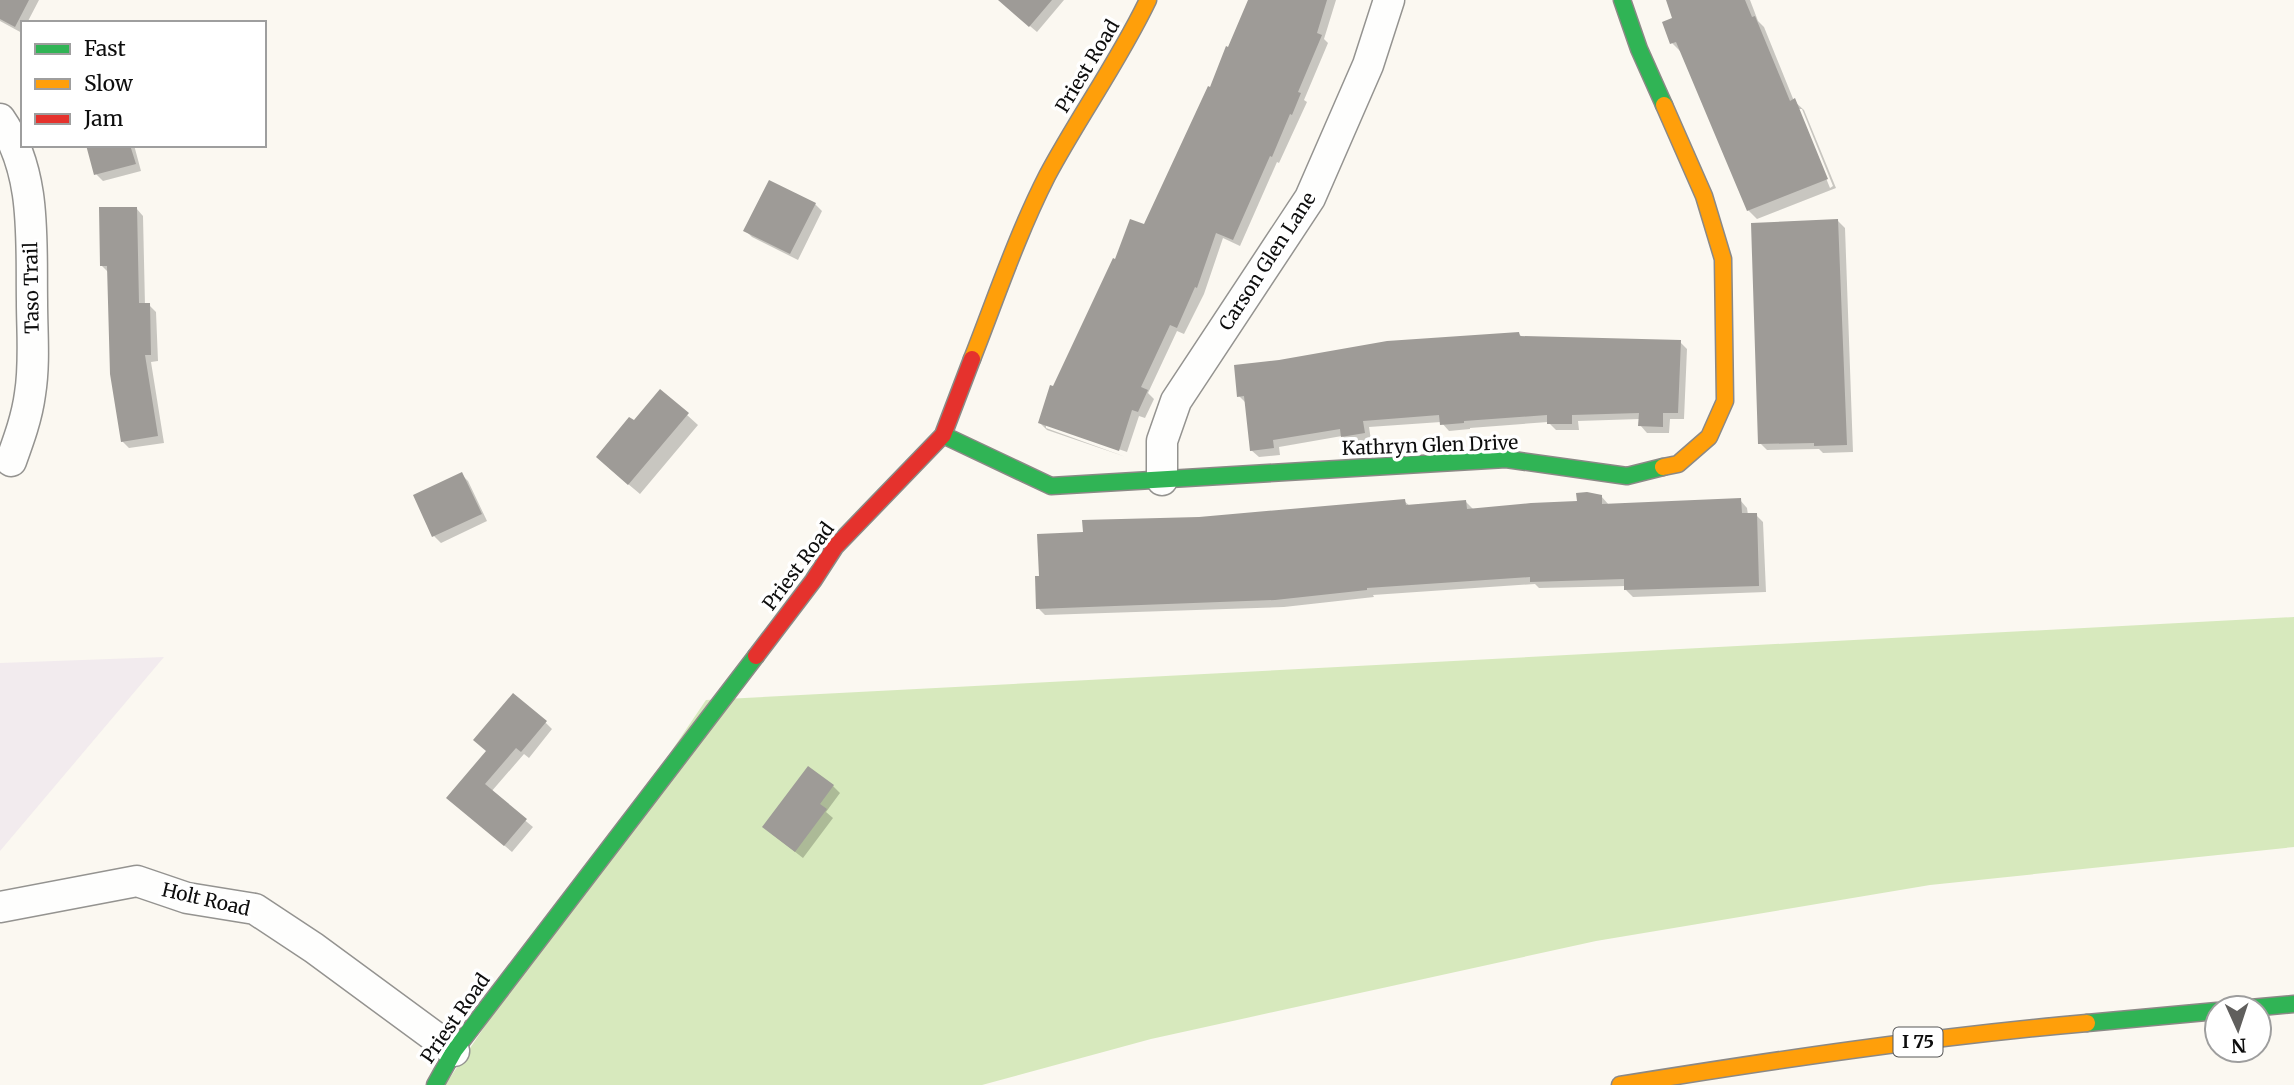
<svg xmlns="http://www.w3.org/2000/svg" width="2294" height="1085" viewBox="0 0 2294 1085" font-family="Merriweather,serif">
	<rect width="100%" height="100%" fill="#fbf8f1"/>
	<!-- industrial -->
	<path fill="#f2ebee" d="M 164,657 L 0,851 L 0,663 Z"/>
	<!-- forest -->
	<path fill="#d7e9bd" d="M 2294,617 L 2294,847 L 1930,885 L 1596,941 L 1151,1039 L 982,1085 L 445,1085 L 706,700 Z"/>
	<!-- shadow -->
	<path fill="#0003" fill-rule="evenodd" d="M 0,0 L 39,0 L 27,23 L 23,23 L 22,33 L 0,21 Z
		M 1008,0 L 1064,0 L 1037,32 L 1011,10 Z
		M 1254,0 L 1336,0 L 1324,39 L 1328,43 L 1304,100 L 1307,102 L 1279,163 L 1277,162 L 1240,246 L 1223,238 L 1204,294 L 1184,334 L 1177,331 L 1148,393 L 1154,399 L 1145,418 L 1139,416 L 1127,452 L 1046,424 L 1046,428 L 1126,457 L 1047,430 L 1040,423 L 1054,388 L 1116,262 L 1145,226 Z
		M 1668,0 L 1750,0 L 1758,21 L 1764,27 L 1794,101 L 1804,110 L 1836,188 L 1757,219 L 1748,210 L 1681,52 L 1672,43 L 1675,19 ZM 1798,109 L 1802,109 L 1833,186 L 1830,188 Z
		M 87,145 L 134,145 L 141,171 L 103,181 L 96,174 Z
		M 815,204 L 822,211 L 798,260 L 752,237 L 745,230 Z
		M 136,208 L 143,216 L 145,305 L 149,305 L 156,312 L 158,361 L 151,362 L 164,443 L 129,448 L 122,441 L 109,273 L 101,265 Z
		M 1838,221 L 1845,228 L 1853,452 L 1823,453 L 1819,449 L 1767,450 L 1760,443 Z
		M 1519,334 L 1523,338 L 1680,342 L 1687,349 L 1684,419 L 1670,419 L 1669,433 L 1647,433 L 1640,425 L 1640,419 L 1578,421 L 1579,430 L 1556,430 L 1548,422 L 1470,428 L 1470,429 L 1449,431 L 1441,422 L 1369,427 L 1371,440 L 1350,443 L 1342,436 L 1279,447 L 1280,455 L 1259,457 L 1251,450 L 1247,404 L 1239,396 Z
		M 687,415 L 698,425 L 640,494 L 609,468 L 634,423 Z
		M 461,474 L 468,481 L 487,521 L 441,543 L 434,536 Z
		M 1601,496 L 1609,505 L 1740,500 L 1747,508 L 1748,515 L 1756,515 L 1763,522 L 1766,592 L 1633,597 L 1626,590 L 1626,586 L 1539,588 L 1535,584 L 1373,595 L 1374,597 L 1284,607 L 1045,615 L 1038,608 L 1041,578 L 1085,534 L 1199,519 L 1404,501 L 1410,506 L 1466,502 L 1474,510 L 1579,503 Z
		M 545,722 L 552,729 L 529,758 L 524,754 L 491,792 L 533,827 L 512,852 L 455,804 L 487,751 Z
		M 833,786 L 840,793 L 826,812 L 833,818 L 803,858 L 772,834 Z"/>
	<!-- building -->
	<path fill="#9e9b97" d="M 0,0 L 29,0 L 15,27 L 0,19 Z
		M 998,0 L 1052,0 L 1029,27 Z
		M 1248,0 L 1327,0 L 1317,33 L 1322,35 L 1298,92 L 1301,93 L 1292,115 L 1290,114 L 1272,157 L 1270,156 L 1233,240 L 1216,233 L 1197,288 L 1195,287 L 1177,328 L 1170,325 L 1141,387 L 1148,390 L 1138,412 L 1132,410 L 1119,451 L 1038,423 L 1050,385 L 1053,386 L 1113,258 L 1115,259 L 1130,219 L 1144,224 L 1208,86 L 1210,87 L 1226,46 L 1228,47 Z
		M 1666,0 L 1745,0 L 1752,17 L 1755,16 L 1790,101 L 1795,98 L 1828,179 L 1747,211 L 1676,42 L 1670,44 L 1662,22 L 1672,18 Z
		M 86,145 L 130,145 L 136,164 L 94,175 Z
		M 769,180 L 816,203 L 790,254 L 743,231 Z
		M 99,207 L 137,207 L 139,303 L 150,303 L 151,355 L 145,355 L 158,436 L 121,442 L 110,374 L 107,266 L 100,266 Z
		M 1838,219 L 1847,445 L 1814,446 L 1814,443 L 1758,444 L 1751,223 Z
		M 1519,332 L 1520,336 L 1681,340 L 1678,413 L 1663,413 L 1663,427 L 1638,426 L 1639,413 L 1572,415 L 1572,424 L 1547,424 L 1547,415 L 1464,421 L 1464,423 L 1440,425 L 1439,415 L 1363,421 L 1365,433 L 1341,437 L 1340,429 L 1273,440 L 1274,448 L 1250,451 L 1244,396 L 1237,397 L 1234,365 L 1279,360 L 1387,341 Z
		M 660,389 L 689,413 L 628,485 L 596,457 L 629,417 L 634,420 Z
		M 462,472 L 482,514 L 432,537 L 413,495 Z
		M 1587,492 L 1602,495 L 1602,504 L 1741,498 L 1742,513 L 1757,513 L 1759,586 L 1624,590 L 1624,579 L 1530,582 L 1530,577 L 1367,588 L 1367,590 L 1275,600 L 1036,609 L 1035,576 L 1039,576 L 1037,534 L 1083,532 L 1082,520 L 1199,517 L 1405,499 L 1406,505 L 1466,500 L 1467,509 L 1531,503 L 1577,501 L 1576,493 Z
		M 513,693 L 547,721 L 521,752 L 516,748 L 485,784 L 527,819 L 504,846 L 446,798 L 486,751 L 473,740 Z
		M 808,766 L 834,785 L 820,804 L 827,809 L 795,852 L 762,827 Z"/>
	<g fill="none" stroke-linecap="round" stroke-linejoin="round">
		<!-- street casing -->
		<g stroke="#949390" stroke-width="33">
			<path id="street" d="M 0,119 C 37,172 31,239 32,302 C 32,332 35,363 30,394 C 27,417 19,439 11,461
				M 1162,480 L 1162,441 L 1176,401 L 1310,198 L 1368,65 L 1389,0
				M 0,907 L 137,881 L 187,898 L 255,909 L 314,948 L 454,1051"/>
		</g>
		<!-- fast casing -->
		<g stroke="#8b8986" stroke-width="19">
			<path id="fast" d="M 1622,0 L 1639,49 L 1664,105
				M 943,435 L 1051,486 L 1506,459 L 1627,476 L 1663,467
				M 2250,1008 L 2294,1004
				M 2087,1023 L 2217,1011
				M 435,1085 L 454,1051 L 756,656"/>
		</g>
		<!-- slow casing -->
		<g stroke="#8b8986" stroke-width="19">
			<path id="slow" d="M 972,359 C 996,298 1017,235 1047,176 C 1079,116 1119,61 1148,0
				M 1663,467 L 1678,464 L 1709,437 L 1725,401 L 1723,259 L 1704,196 L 1664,105
				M 1620,1085 C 1775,1060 1930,1037 2087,1023"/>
		</g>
		<!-- jam casing -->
		<g stroke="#8b8986" stroke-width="19">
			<path id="jam" d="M 756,656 L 813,581 L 835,547 L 943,435 L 972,359"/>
		</g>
		<!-- street -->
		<use href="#street" stroke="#fefefd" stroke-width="30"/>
		<!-- fast -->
		<use href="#fast" stroke="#30b455" stroke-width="16"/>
		<!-- slow -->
		<use href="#slow" stroke="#ff9f0a" stroke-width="16"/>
		<!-- jam -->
		<use href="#jam" stroke="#e5322d" stroke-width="16"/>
	</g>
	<g text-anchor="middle" stroke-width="7" stroke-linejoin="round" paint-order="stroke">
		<!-- shield labels -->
		<rect fill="#fff" stroke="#565656" stroke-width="2" x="1893.5" y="1027.5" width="49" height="29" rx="5"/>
		<g font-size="18" font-weight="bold" fill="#0d0d0d">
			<text x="1918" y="1048">I 75</text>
		</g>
		<!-- street labels -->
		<g font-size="19" fill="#0d0d0d" stroke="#fff">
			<text transform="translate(1087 66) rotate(-59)" y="7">Priest Road</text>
			<text transform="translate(1267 261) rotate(-57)" y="7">Carson Glen Lane</text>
			<text transform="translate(31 288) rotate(-91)" y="7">Taso Trail</text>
			<text transform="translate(1430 445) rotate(-2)" y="7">Kathryn Glen Drive</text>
			<text transform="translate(798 566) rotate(-53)" y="7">Priest Road</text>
			<text transform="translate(206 899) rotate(13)" y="7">Holt Road</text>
			<text transform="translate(455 1018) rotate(-55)" y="7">Priest Road</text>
		</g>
	</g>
	<!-- legend -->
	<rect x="21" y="21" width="245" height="126" fill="#ffffff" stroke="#9e9e9e" stroke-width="2"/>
	<rect x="35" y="44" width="35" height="10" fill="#30b455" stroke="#9e9e9e" stroke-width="2"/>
	<text x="84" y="56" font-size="21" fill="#0d0d0d">Fast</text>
	<rect x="35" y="79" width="35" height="10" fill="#ff9f0a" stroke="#9e9e9e" stroke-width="2"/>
	<text x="84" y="91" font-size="21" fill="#0d0d0d">Slow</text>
	<rect x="35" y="114" width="35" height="10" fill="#e5322d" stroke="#9e9e9e" stroke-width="2"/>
	<text x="84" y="126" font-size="21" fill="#0d0d0d">Jam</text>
	<!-- north arrow -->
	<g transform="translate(2238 1029) rotate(177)"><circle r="33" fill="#ffffff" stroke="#9e9e9e" stroke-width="2"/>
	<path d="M0-5L12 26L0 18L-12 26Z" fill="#605f5d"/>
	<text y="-10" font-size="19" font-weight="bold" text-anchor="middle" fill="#0d0d0d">N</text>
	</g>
</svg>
